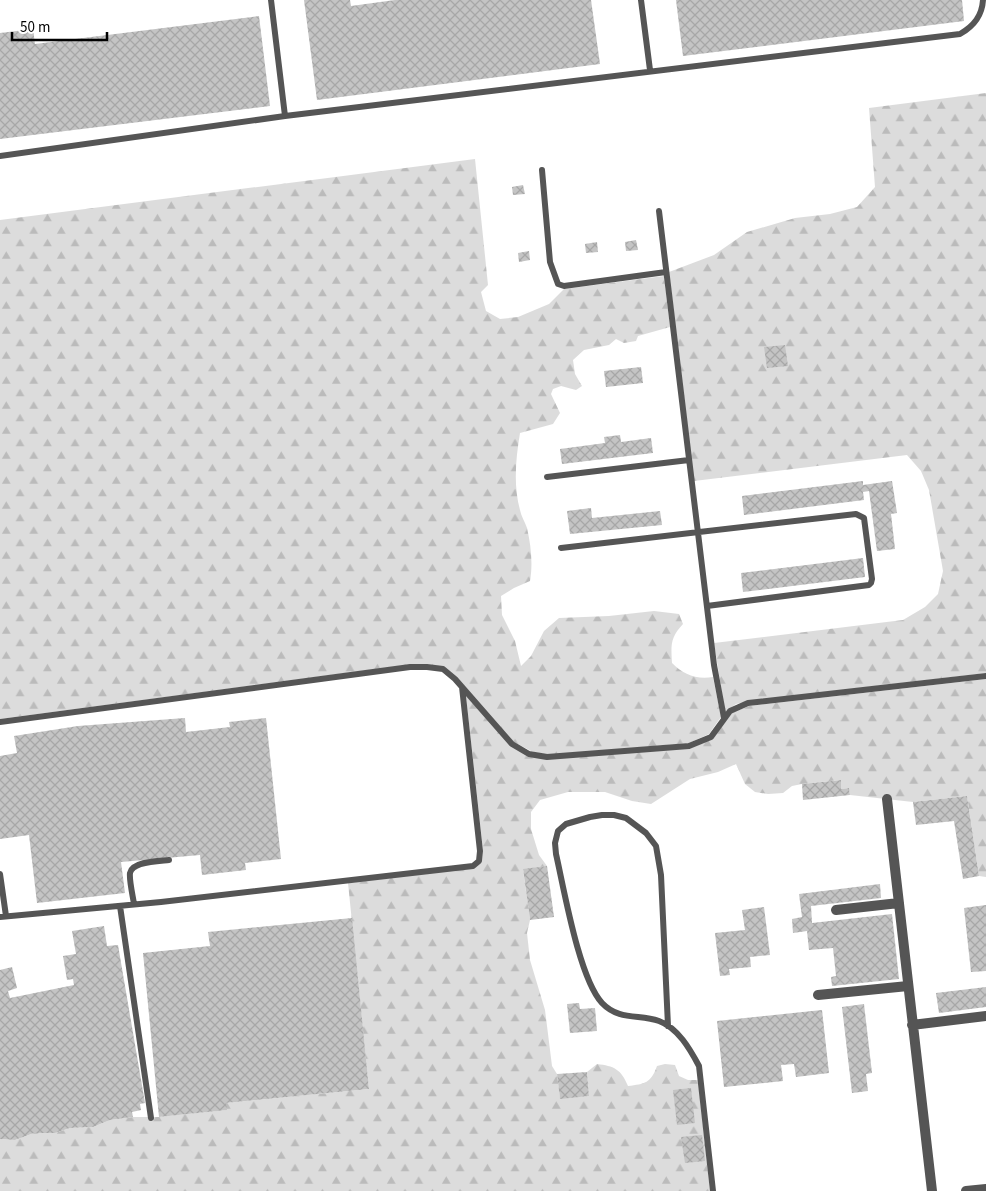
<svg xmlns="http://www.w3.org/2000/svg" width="986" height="1191" viewBox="0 0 986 1191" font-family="'Source Sans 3',sans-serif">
	<defs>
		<pattern id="forest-firs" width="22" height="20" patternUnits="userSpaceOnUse" patternTransform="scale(1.25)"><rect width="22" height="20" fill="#dcdcdc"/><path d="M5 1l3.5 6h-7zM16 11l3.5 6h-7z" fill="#bbb"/></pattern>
		<pattern id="building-cross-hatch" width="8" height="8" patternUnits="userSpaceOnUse" patternTransform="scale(1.25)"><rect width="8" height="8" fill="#c4c4c4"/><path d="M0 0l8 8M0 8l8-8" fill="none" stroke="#a7a7a7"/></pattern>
	</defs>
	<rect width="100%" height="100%" fill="#fff"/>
	<!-- forest -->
	<path fill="url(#forest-firs)" d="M 986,93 L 986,673 L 749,701 L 736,704 L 725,712 L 714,643 L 903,620 L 925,607 L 938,594 L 943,571 L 929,490 L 921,471 L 907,455 L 694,481 L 669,272 L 714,255 L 747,232 L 795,218 L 830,214 L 857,207 L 875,187 L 869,108 Z
		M 475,159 L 488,285 L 481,292 L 486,311 L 500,319 L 518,317 L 549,304 L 564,289 L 664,276 L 670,327 L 638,336 L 636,341 L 624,343 L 616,339 L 609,345 L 584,350 L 573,360 L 575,374 L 582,386 L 576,390 L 561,386 L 553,389 L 551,394 L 560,413 L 553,424 L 520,433 C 516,457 513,485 520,510 C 521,516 525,522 527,528 C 531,545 533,564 530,581 L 514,588 L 501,596 L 502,615 L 515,641 L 521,666 L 531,656 L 544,631 L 559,618 L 609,616 L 654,611 L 679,614 L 683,624 C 670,638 671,645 672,663 C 683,674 696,680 713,677 L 721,717 L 709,734 L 689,743 L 547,755 L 531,751 L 514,742 L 444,667 L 425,664 L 413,664 L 0,719 L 0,220 Z
		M 986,679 L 986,877 L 979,876 L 967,796 L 913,802 L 850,795 L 849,788 L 841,789 L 840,780 L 802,784 L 792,786 L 783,793 L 768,794 L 755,792 L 745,784 L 736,764 L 718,772 L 690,779 L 651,804 L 632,801 L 605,792 L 568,792 L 540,800 L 531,812 L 531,829 L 539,855 L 547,866 L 523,870 L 530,920 L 527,933 L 530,960 L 545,1010 L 552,1066 L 557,1074 L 560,1098 L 589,1096 L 587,1072 L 597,1064 C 614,1066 621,1069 628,1086 C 645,1084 651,1083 657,1066 L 665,1064 L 675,1065 L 679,1076 L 688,1080 L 698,1080 L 710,1191 L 0,1191 L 0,1139 L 15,1140 L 34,1133 L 55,1133 L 70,1128 L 93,1127 L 110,1120 L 133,1117 L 159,1117 L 226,1110 L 226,1103 L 369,1089 L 348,883 L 474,868 L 482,862 L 483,850 L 466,696 L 528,756 L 691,748 L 712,739 L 732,713 L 749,706 Z"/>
	<!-- building -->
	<path fill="url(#building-cross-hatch)" d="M 304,0 L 350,0 L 351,6 L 395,0 L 591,0 L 600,64 L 317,100 Z
		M 676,0 L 962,0 L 964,21 L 683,56 Z
		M 259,16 L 270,106 L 0,139 L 0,33 L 33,29 L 35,44 Z
		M 523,185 L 525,194 L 513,195 L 512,187 Z
		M 636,240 L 638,250 L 626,251 L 625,242 Z
		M 597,242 L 598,252 L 586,253 L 585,244 Z
		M 529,251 L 530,260 L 519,262 L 518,253 Z
		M 785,345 L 788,366 L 767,368 L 764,347 Z
		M 641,367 L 643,383 L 606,387 L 604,371 Z
		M 620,435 L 621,442 L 651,438 L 653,453 L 562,464 L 560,449 L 605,443 L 604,437 Z
		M 863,481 L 863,485 L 892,481 L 897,513 L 891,514 L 895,549 L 877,551 L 869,491 L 863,492 L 864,500 L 744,515 L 742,496 Z
		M 591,508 L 592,518 L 660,511 L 662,525 L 570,534 L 567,511 Z
		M 863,558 L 865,577 L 743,592 L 741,573 Z
		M 185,718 L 186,732 L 230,727 L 229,722 L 266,718 L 281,859 L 245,863 L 246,870 L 202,875 L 200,855 L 121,862 L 125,893 L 37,903 L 29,835 L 0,839 L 0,756 L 17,753 L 14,736 L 78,726 Z
		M 841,780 L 841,789 L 849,788 L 850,795 L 803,800 L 802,784 Z
		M 967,796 L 979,876 L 963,879 L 954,821 L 916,825 L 913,802 Z
		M 547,866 L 554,917 L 530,920 L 523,869 Z
		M 880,884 L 881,898 L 811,906 L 812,923 L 892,914 L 899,979 L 832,986 L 831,977 L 836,976 L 833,948 L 809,950 L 807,931 L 793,933 L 792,919 L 802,917 L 799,894 Z
		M 986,905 L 986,971 L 971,972 L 964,908 Z
		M 764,907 L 770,955 L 750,957 L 751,967 L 729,969 L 730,975 L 720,976 L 715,933 L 745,930 L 742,910 Z
		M 352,918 L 369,1089 L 226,1103 L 227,1110 L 159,1117 L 143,953 L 210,946 L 208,932 Z
		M 104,926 L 107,946 L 118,945 L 145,1103 L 140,1104 L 141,1110 L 132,1112 L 133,1117 L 110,1120 L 93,1127 L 70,1128 L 55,1133 L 34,1133 L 15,1140 L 0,1139 L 0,970 L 12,967 L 17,988 L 8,991 L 10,998 L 74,985 L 73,979 L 67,980 L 63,956 L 76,954 L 72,931 Z
		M 986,987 L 986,1007 L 939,1013 L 936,993 Z
		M 579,1003 L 580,1009 L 595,1008 L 597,1031 L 570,1033 L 567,1004 Z
		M 864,1004 L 872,1073 L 866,1074 L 868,1091 L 852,1093 L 842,1007 Z
		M 822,1010 L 829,1073 L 796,1077 L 794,1064 L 781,1065 L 783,1081 L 724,1087 L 717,1021 Z
		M 587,1072 L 589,1096 L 560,1099 L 557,1074 Z
		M 691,1088 L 695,1123 L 677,1125 L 673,1090 Z
		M 702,1135 L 705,1161 L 685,1163 L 681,1137 Z"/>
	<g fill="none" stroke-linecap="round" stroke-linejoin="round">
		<!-- service -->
		<path stroke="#555" stroke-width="6" d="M 271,0 L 285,116
			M 641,0 L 650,70
			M 0,156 L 285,116 L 960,34 C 974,26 982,16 983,0
			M 542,170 L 550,262 L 558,284 L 564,286 L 666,272
			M 659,211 L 714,665 L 724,718
			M 547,477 L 689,460
			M 561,548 L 856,514 L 864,518 L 872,579 L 871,583 L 869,585 L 707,606
			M 0,722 L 410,667 L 427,667 L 443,669 L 455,679 L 512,744 L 529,754 L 547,757 L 689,746 L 711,737 L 730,711 L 748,703 L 986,676
			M 0,874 L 6,916
			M 134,904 C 133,897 129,880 130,873 C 132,861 160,861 169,860
			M 120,906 L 151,1118
			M 0,917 L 161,902 L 473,866 L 479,861 L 480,851 L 462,687
			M 668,1026 L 661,875 L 656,846 L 646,833 L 626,818 L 614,815 L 602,815 L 590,817 L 566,824 L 558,831 L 555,843 L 556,854 C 564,889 579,978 602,1003 C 619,1021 640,1014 659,1021 C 678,1028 690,1049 699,1066 L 713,1191"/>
		<!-- minor -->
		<path stroke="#555" stroke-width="10" d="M 887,799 L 932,1191
			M 836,910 L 899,903
			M 818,995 L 908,986
			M 912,1025 L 986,1016"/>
		<!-- tertiary -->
		<path stroke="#555" stroke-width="10" d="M 966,1191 L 986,1189"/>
	</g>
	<!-- scale -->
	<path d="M12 32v8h95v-8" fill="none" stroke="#000000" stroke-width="2.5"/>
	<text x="20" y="32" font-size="15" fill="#000000" stroke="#ffffff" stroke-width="4" paint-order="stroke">50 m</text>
</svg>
